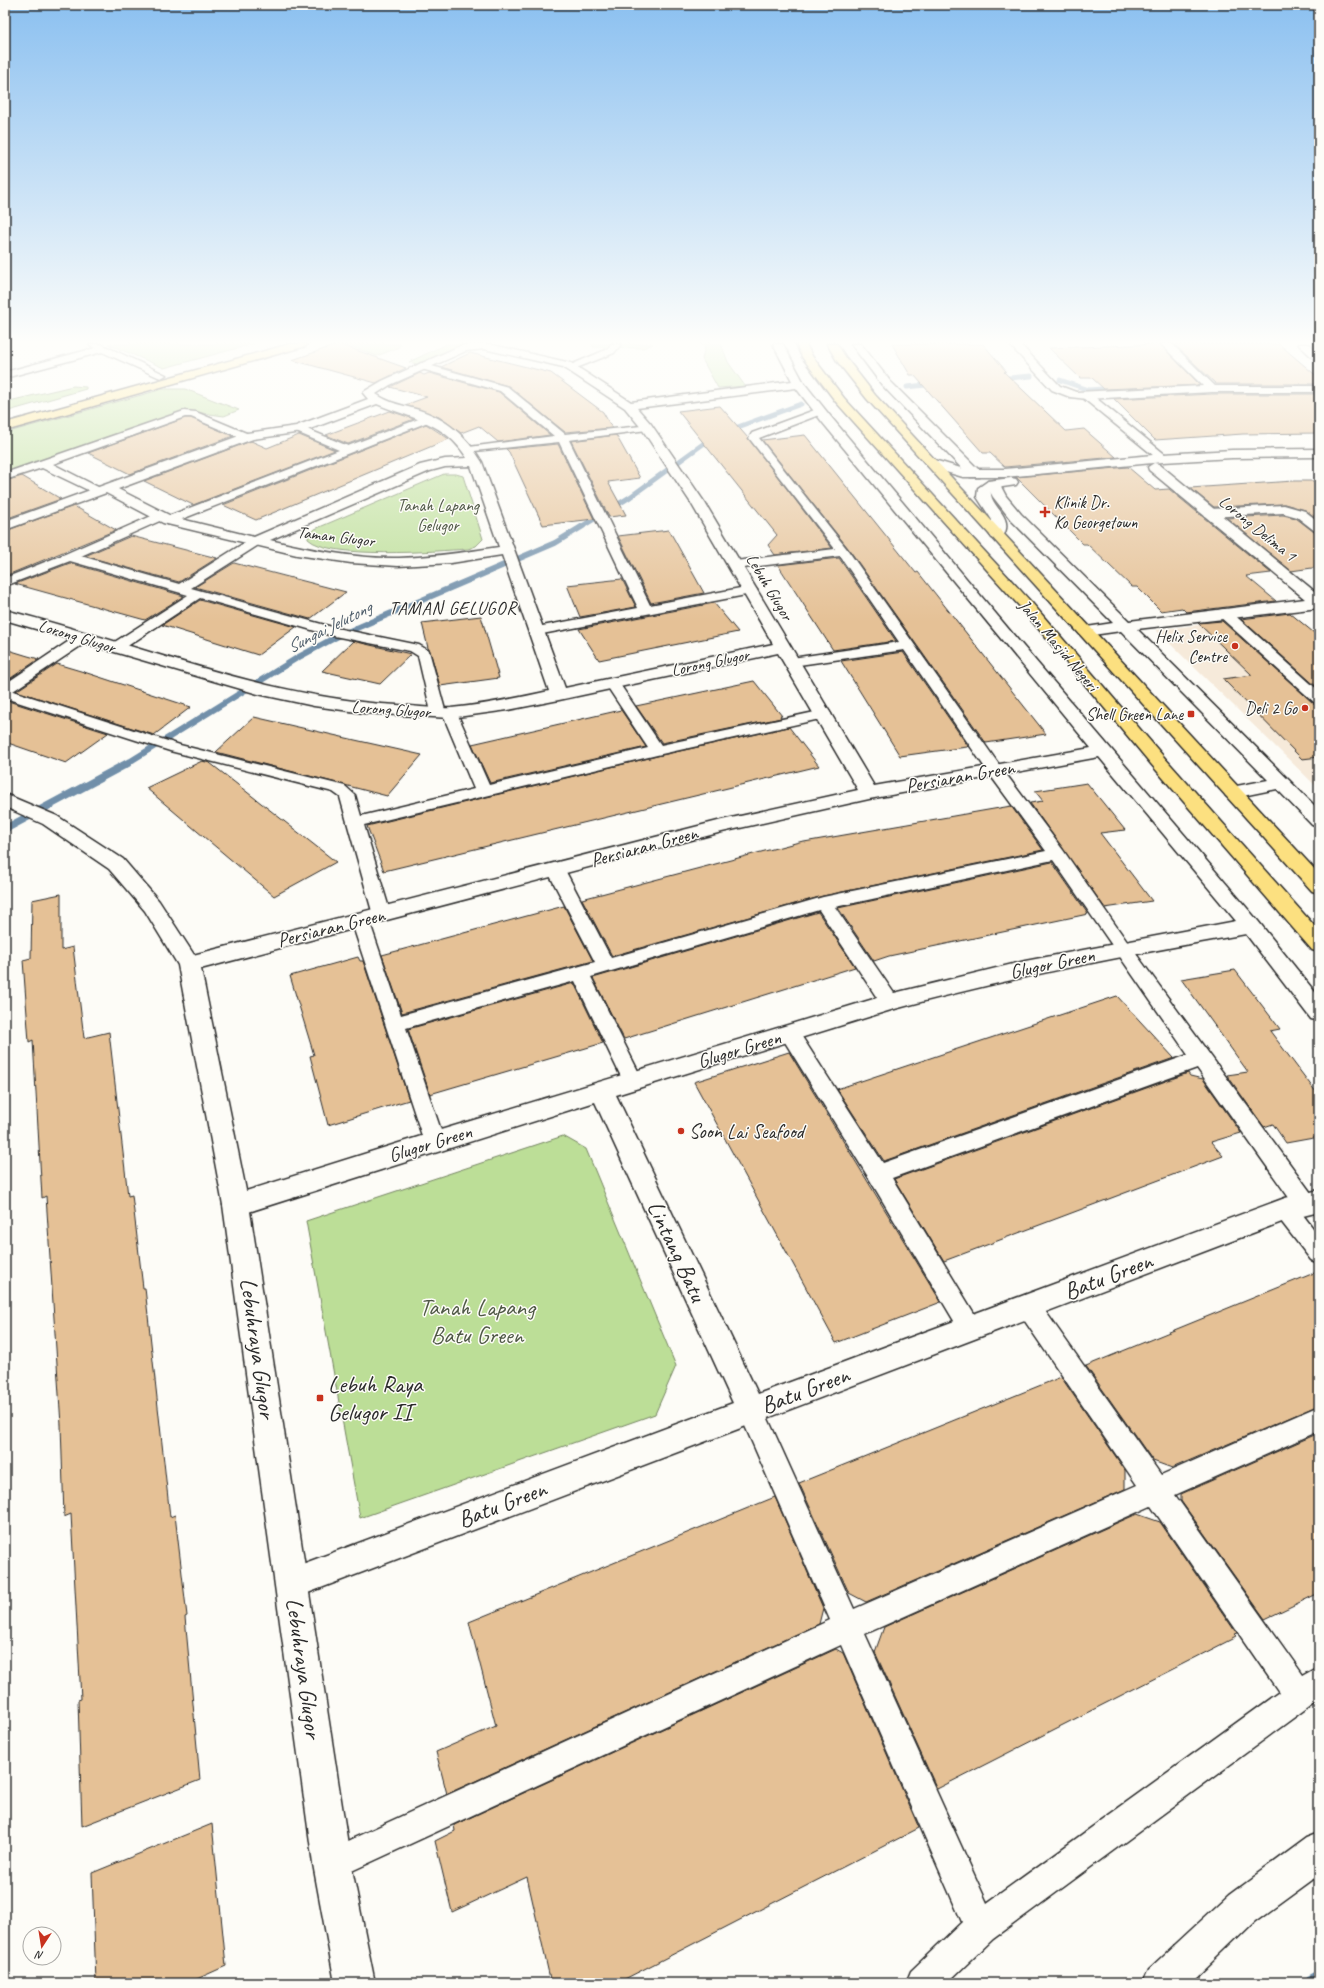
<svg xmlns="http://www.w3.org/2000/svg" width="1324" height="1988" viewBox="0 0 1324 1988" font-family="Caveat,sans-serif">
	<rect width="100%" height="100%" fill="#fdfcf7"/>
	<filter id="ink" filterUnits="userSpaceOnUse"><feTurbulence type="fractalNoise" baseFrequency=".025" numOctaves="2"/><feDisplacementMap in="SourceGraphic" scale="8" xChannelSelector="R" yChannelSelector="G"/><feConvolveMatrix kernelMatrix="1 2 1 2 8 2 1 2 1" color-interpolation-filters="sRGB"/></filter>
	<g filter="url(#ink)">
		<!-- built -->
		<path fill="#f6eada" d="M 1223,622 L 1319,709 L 1319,789 L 1156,630 Z"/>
		<!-- green -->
		<path fill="#bcde97" stroke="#748461" d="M 108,344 L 253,344 L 164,368 Z
			M 345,344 L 402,344 L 397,348 L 377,356 Z
			M 447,344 L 465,344 L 417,364 L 409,362 Z
			M 592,344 L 653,344 L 643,348 L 593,347 Z
			M 701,344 L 721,344 L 728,362 L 745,386 L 718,388 L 702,359 L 705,347 Z
			M 73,386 L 86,387 L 86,389 L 5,412 L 5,402 Z
			M 163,389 L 185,389 L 239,410 L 224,416 L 188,411 L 175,414 L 5,473 L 5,433 Z
			M 444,474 L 456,474 L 463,476 L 483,539 L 476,546 L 468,549 C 436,551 330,560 308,539 L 308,534 L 315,529 Z
			M 563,1136 L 586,1149 L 676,1366 L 655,1414 L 360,1518 L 306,1221 Z"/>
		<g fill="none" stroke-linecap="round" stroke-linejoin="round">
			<!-- stream-far3 -->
			<path stroke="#718fa9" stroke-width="5" d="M 998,379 L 1031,376
				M 1060,380 L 1089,390 L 1116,388
				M 907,387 L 935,384
				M 727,431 L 801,404
				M 581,527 L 630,497 L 714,436"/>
			<!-- stream-far2 -->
			<path stroke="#718fa9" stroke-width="6" d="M 126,764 L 297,658 L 338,636 L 555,543 L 583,526"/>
			<!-- stream-far1 -->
			<path stroke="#718fa9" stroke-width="8" d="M 5,829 L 128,763"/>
			<!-- stream -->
			<path stroke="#718fa9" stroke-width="14" d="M 1310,1983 L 1319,1978"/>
		</g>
		<!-- building -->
		<path fill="#e5c196" stroke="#2b2b2b" d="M 339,344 L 406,368 L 376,383 L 292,360 Z
			M 892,344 L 983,344 L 1006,371 L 1004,372 L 1066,431 L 1084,429 L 1116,457 L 1005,467 L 990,453 L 983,453 L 914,375 L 910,375 Z
			M 1160,344 L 1200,385 L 1104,389 L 1092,378 L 1080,378 L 1049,348 Z
			M 1174,344 L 1279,344 L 1319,378 L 1319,384 L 1216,384 Z
			M 470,353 L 551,373 L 603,412 L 612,428 L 565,432 L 508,386 L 441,367 Z
			M 420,373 L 424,375 L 429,373 L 499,392 L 550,435 L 498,442 L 479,426 L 461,433 L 439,417 L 405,405 L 427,397 L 390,387 Z
			M 1212,394 L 1319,394 L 1319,433 L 1243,434 L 1155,440 L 1114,399 Z
			M 720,406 L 748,438 L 832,548 L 775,555 L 768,545 L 777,535 L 678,411 Z
			M 390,411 L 414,419 L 348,444 L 326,435 Z
			M 185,418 L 191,418 L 233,436 L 130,474 L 88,453 Z
			M 426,424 L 449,439 L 256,520 L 223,505 Z
			M 299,435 L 335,450 L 193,505 L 144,481 L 251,441 L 267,448 Z
			M 616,435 L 640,478 L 608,482 L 626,515 L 609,517 L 571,441 Z
			M 805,435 L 916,573 L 918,572 L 1046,734 L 986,743 L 848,548 L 762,440 Z
			M 558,444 L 594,519 L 543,525 L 509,452 L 506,449 Z
			M 1128,467 L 1155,490 L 1169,489 L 1271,573 L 1246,576 L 1276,601 L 1186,612 L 1182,608 L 1161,611 L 1137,587 L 1132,587 L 1087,544 L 1083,544 L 1016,477 Z
			M 22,476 L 61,499 L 5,519 L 5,481 Z
			M 1294,481 L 1319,481 L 1319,520 L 1305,510 L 1284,504 L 1214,507 L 1190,488 Z
			M 74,506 L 116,530 L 5,576 L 5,531 Z
			M 1283,515 L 1296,518 L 1314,532 L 1319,533 L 1319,567 L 1291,571 L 1227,518 Z
			M 669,530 L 704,593 L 651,603 L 618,536 Z
			M 131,536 L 217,558 L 179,582 L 85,556 Z
			M 839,558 L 896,641 L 833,650 L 778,565 Z
			M 70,563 L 184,596 L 145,620 L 15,584 Z
			M 234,563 L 346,592 L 310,619 L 195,587 Z
			M 622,579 L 636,607 L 580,617 L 567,585 Z
			M 200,600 L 296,627 L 258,655 L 162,625 Z
			M 714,603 L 738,632 L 599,660 L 579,629 Z
			M 1290,613 L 1319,637 L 1319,689 L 1241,619 Z
			M 481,616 L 499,678 L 440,686 L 430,651 L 428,648 L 422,623 Z
			M 1222,621 L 1313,703 L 1319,704 L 1319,757 L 1302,759 L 1223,679 L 1252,675 L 1198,623 Z
			M 353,641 L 370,645 L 411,654 L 380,684 L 322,671 Z
			M 5,649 L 28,656 L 39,659 L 5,682 Z
			M 903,652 L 968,746 L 967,747 L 900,756 L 841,661 Z
			M 57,664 L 84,672 L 191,707 L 154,735 L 16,691 Z
			M 754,681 L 782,716 L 780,716 L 781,718 L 662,743 L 636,706 Z
			M 5,700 L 108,733 L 66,763 L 5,742 Z
			M 621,710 L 646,747 L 490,783 L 472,744 Z
			M 254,717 L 355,740 L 422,755 L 387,796 L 216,752 Z
			M 789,727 L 819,766 L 384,871 L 367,826 L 657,756 Z
			M 202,761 L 210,763 L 336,862 L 274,896 L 146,788 Z
			M 1087,783 L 1125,830 L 1100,833 L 1152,901 L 1105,908 L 1030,803 L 1043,801 L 1035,791 Z
			M 1011,806 L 1043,850 L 823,896 L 612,956 L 582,899 L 803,841 L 804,842 Z
			M 1052,862 L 1088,914 L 889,956 L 874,961 L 838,908 Z
			M 61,894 L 61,950 L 73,947 L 84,1038 L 109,1032 L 128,1196 L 132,1195 L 143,1288 L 145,1288 L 170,1517 L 175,1515 L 187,1616 L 185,1617 L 200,1780 L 82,1826 L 78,1700 L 81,1699 L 71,1514 L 64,1517 L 61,1425 L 46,1196 L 42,1198 L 33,1040 L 29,1042 L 23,960 L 31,958 L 32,900 Z
			M 564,906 L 593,961 L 402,1013 L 382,955 Z
			M 818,912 L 855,967 L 624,1039 L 593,978 Z
			M 358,957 L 360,961 L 363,961 L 409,1100 L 328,1125 L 310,1056 L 314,1055 L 290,976 Z
			M 1235,970 L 1280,1029 L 1270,1031 L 1319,1096 L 1319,1137 L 1286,1143 L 1273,1124 L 1264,1127 L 1227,1075 L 1248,1072 L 1181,979 Z
			M 574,983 L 603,1043 L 430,1094 L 408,1029 Z
			M 1117,996 L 1174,1058 L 884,1161 L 837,1089 Z
			M 789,1052 L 941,1302 L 836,1343 L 694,1082 Z
			M 1188,1073 L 1190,1076 L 1203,1079 L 1241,1133 L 1211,1142 L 1223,1156 L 944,1261 L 894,1179 Z
			M 1319,1271 L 1319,1405 L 1172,1468 L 1153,1461 L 1086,1366 Z
			M 1061,1377 L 1125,1470 L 1125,1489 L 866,1602 L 849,1593 L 799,1483 Z
			M 1319,1433 L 1319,1593 L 1265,1619 L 1181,1501 L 1181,1494 Z
			M 775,1497 L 823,1608 L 819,1624 L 447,1794 L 436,1752 L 496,1726 L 469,1622 Z
			M 1137,1514 L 1160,1522 L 1237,1634 L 1234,1635 L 1236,1637 L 937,1789 L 875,1652 L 884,1627 Z
			M 836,1649 L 843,1653 L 919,1828 L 617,1983 L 551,1983 L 527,1877 L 452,1912 L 435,1841 L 455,1831 L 454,1825 Z
			M 212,1824 L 226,1966 L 188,1983 L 96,1983 L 92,1873 Z"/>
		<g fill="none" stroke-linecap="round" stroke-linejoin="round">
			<!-- service casing -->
			<g stroke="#2b2b2b" stroke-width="3">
				<path id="service" d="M 89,344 L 101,344 L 166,375 L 161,378 L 158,377 L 102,352 L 5,378 L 5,372 L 95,348 Z
					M 611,344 L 621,344 L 614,353 L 574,369 L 571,370 L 566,367 L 608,349 Z
					M 421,363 L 508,387 L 565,434 L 651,425 L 652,427 L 651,429 L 647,430 L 569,440 L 650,605 L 751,586 L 757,590 L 751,594 L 537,635 L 532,634 L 530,631 L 532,628 L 537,627 L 638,608 L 559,442 L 465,452 L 464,450 L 465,448 L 469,447 L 554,436 L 500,391 L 418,368 L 416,366 Z
					M 1087,393 L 1091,394 L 1167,456 L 1168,458 L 1167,460 L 1159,460 L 1083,398 L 1082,396 L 1083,394 Z
					M 820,408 L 825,411 L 824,413 L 759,438 L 847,549 L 1000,766 L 1063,850 L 1128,943 L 1314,1197 L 1317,1204 L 1314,1211 L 1306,1213 L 1300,1211 L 1319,1236 L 1319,1263 L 1311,1260 L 1277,1216 L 1274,1209 L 1277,1202 L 1285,1199 L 1292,1202 L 1197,1068 L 892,1178 L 983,1328 L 979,1336 L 971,1339 L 963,1336 L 870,1180 L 780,1034 L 783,1029 L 790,1027 L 797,1029 L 883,1163 L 1188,1055 L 1053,860 L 835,907 L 900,1002 L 897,1007 L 890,1009 L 883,1007 L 819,910 L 591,977 L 643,1081 L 640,1087 L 633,1089 L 626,1087 L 575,981 L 406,1028 L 445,1142 L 442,1148 L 434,1151 L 426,1148 L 351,920 L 354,916 L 360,914 L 366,916 L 369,920 L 401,1015 L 595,962 L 547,870 L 550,866 L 556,864 L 562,866 L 565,870 L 611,958 L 823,897 L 1046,851 L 988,772 L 904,650 L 792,666 L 787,665 L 785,662 L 787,659 L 792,658 L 899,642 L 840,556 L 735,569 L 729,565 L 735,561 L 835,549 L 749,438 L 752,433 Z
					M 184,411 L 196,412 L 251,435 L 252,437 L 247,440 L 243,439 L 191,417 L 185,417 L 53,464 L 102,489 L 104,491 L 102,493 L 94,493 L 42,468 L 5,480 L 5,473 Z
					M 429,415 L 433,416 L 434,418 L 433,420 L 172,523 L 168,524 L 162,520 L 81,556 L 179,584 L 252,538 L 260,538 L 262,541 L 260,544 L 191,588 L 336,628 L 419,645 L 429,651 L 445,710 L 455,710 L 457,713 L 489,785 L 648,748 L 605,683 L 607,680 L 617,680 L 661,745 L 824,710 L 829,711 L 831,714 L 829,717 L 657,755 L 364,825 L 391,915 L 388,919 L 382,921 L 376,919 L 373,915 L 340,797 L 333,792 L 170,751 L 5,698 L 5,684 L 78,635 L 88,635 L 90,638 L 88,641 L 13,691 L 180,745 L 345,786 L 355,795 L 361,816 L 474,789 L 443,715 L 438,716 L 433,715 L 431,712 L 418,656 L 410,651 L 329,635 L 200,598 L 120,651 L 110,651 L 108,648 L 110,645 L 188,595 L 70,561 L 5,586 L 5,578 L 65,554 L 156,514 L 160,513 L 166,517 L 339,450 L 294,431 L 293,429 L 294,427 L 302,427 L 348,446 Z
					M 1284,505 L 1305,511 L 1319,522 L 1319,532 L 1315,531 L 1297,517 L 1283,513 L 1210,517 L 1204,513 L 1210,509 Z
					M 1224,609 L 1229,610 L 1319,691 L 1319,703 L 1314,702 L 1219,616 L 1217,613 L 1219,610 Z
					M 1028,1295 L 1036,1298 L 1161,1475 L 1319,1406 L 1319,1431 L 1175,1495 L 1303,1675 L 1319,1666 L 1319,1699 L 993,1939 L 947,1983 L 906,1983 L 911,1971 L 962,1922 L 841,1645 L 343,1875 L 332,1880 L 321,1875 L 316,1864 L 321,1853 L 830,1620 L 738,1410 L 742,1401 L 751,1398 L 760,1401 L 854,1609 L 1137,1485 L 1020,1314 L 1016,1306 L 1020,1298 ZM 1151,1506 L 1279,1692 L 987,1903 L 865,1634 Z"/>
			</g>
			<!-- minor casing -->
			<g stroke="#2b2b2b" stroke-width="3">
				<path id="minor" d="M 473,344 L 489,344 L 571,363 L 631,402 L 792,381 L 773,344 L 783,344 L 804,383 L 831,417 L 1017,639 L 1258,921 L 1319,997 L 1319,1021 L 1311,1019 L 1246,934 C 1127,955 1008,978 891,1010 L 616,1095 L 758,1394 L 1285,1198 L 1319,1190 L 1319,1212 L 1287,1220 L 292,1599 L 281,1594 L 276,1583 L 281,1572 L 733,1403 L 595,1102 L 236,1216 L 227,1213 L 223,1205 L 227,1197 L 434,1132 L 890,994 L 1025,961 L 1236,921 L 1099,757 L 869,799 L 722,832 L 189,972 L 181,969 L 178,964 L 181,959 L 189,956 L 722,820 L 858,790 L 778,653 L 559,700 L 508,710 L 450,718 L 364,713 L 314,706 L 258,694 L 5,620 L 5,610 C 136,643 261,697 397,705 C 415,706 434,709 451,708 C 484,705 517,698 549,691 L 502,555 L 451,563 L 398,566 L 351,563 L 297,555 L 163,523 L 106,493 L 5,530 L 5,521 L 247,433 L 296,426 L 368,399 L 363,393 L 365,391 L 382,381 L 460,346 ZM 484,349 L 563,367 L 625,408 L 642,429 L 691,503 L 773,644 L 565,688 L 482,462 C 467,437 447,419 419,410 C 405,406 388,403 376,394 L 390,385 L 466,351 ZM 796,388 L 823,423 L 1091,748 L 874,786 L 705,503 L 651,424 L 637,408 ZM 377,404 C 413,419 445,422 467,458 L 445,459 L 420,465 L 254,537 L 173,517 L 118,489 L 253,439 L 302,432 ZM 471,466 L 499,547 C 466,552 433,557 399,558 C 356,559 311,550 270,540 L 430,471 L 445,467 Z
					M 851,344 L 861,344 L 890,381 L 980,471 L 981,474 L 980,477 L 970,477 L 882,385 Z
					M 1009,344 L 1020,344 L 1060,386 L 1076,392 L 1203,386 L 1161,344 L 1172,344 L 1215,386 L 1319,386 L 1319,392 L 1212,392 L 1087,399 L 1070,397 L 1052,390 Z
					M 1298,344 L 1309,344 L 1319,352 L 1319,361 L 1315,360 Z
					M 1154,463 L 1159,464 L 1319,595 L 1319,608 L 1137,629 L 1319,810 L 1319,827 L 1312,825 L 1277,789 L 1233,798 L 1226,796 L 1224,792 L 1226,788 L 1268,780 L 1121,631 L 1086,636 L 1080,634 L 1078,631 L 1080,628 L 1113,623 L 1011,520 L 993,497 L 986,484 L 988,481 L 998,481 L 1006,496 L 1021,514 L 1129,621 L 1305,599 L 1149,470 L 1148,467 Z"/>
			</g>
			<!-- tertiary casing -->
			<g stroke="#2b2b2b" stroke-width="3">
				<path id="tertiary" d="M 1319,449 L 1319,457 L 1232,458 L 1163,462 L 1005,477 L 963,477 L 929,467 L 928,464 L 934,460 L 964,469 L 1005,469 L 1163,454 L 1232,450 Z
					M 1011,478 L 1016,479 L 1018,482 L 1016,485 L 996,488 L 991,490 C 988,507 1017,516 1002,538 L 992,538 L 990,535 L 992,520 L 977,497 L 978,488 L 988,481 Z
					M 5,794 L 57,816 L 123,859 L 159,901 L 200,964 L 249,1205 L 351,1864 L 375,1983 L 335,1983 L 313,1864 L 223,1205 L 178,965 L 145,911 L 109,869 L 43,824 L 5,807 Z
					M 1319,1833 L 1319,1874 L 1256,1920 L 1191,1983 L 1143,1983 L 1149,1969 L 1230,1894 L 1306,1838 Z"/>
			</g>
			<!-- primary casing -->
			<g stroke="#2b2b2b" stroke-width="3">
				<path id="primary" d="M 290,344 L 307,344 L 306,346 L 5,431 L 5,423 Z"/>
			</g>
			<!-- trunk casing -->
			<g stroke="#2b2b2b" stroke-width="3">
				<path id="trunk" d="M 796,344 L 806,344 L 812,356 L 844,398 L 1032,603 L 1163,756 L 1319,931 L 1319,952 L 1312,950 L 1151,764 L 1022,609 L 836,402 L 802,357 Z
					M 827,344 L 837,344 L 846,358 L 875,395 L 1319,874 L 1319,893 L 1312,891 L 867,399 L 837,361 Z"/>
			</g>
			<!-- service -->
			<use href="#service" fill="#fdfcf7" fill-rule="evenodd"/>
			<!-- minor -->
			<use href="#minor" fill="#fdfcf7" fill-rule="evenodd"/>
			<!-- tertiary -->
			<use href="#tertiary" fill="#fdfcf7" fill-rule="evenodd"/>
			<!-- primary -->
			<use href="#primary" fill="#fce080" fill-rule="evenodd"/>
			<!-- trunk -->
			<use href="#trunk" fill="#fce080" fill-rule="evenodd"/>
		</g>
	</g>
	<!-- sky -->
	<linearGradient id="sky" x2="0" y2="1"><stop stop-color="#8bc0f0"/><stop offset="0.55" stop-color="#fefefb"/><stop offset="1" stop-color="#fefefb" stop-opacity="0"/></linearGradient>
	<rect width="1324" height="622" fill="url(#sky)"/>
	<!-- markers -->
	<g fill="#c8321e" stroke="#fdfcf7" stroke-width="1.5">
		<path d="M1043 506h4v4h4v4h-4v4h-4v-4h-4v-4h4z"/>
		<circle cx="1235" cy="646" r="4"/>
		<circle cx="1305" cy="708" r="4"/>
		<rect x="1187" y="710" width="8" height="8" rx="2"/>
		<circle cx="681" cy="1131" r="4"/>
		<rect x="316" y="1394" width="8" height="8" rx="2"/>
	</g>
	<g text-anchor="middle" stroke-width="3" stroke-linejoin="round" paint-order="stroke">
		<!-- far-poi labels -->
		<g font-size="17" fill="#2b2b2b" stroke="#fdfcf7" text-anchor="end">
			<text x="1054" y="508" text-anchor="start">Klinik Dr.<tspan x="1054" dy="20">Ko Georgetown</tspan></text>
			<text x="1227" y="642">Helix Service<tspan x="1227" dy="20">Centre</tspan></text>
			<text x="1297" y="714">Deli 2 Go</text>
			<text x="1183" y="720">Shell Green Lane</text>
		</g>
		<!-- far-park labels -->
		<g font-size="17" fill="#4f5846" stroke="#fdfcf7">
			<text x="438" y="511">Tanah Lapang<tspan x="438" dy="20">Gelugor</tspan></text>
		</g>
		<!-- far-street labels -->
		<g font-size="17" fill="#2b2b2b" stroke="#fdfcf7">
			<text transform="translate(1258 528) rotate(39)" y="6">Lorong Delima 1</text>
			<text transform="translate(336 536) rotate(7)" y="6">Taman Glugor</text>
			<text transform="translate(770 587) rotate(59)" y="6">Lebuh Glugor</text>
			<text transform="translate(77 636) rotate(17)" y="6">Lorong Glugor</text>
			<text transform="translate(1059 645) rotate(50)" y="6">Jalan Masjid Negeri</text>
			<text transform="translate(710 662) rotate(-12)" y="6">Lorong Glugor</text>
			<text transform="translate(391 709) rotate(4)" y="6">Lorong Glugor</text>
		</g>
		<!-- far-neighbourhood labels -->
		<g font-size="18" letter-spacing="1" fill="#2b2b2b" stroke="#fdfcf7">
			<text x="453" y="614">TAMAN GELUGOR</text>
		</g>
		<!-- far-water labels -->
		<g font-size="18" font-style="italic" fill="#4e5d6a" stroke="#fdfcf7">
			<text transform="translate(329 627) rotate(-27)" y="6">Sungai Jelutong</text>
		</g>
		<!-- street labels -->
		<g font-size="20" fill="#2b2b2b" stroke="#fdfcf7">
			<text transform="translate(960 776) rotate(-10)" y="7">Persiaran Green</text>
			<text transform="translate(644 846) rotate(-15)" y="7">Persiaran Green</text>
			<text transform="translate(331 927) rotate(-14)" y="7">Persiaran Green</text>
			<text transform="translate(1052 963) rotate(-12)" y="7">Glugor Green</text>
			<text transform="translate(739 1049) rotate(-17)" y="7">Glugor Green</text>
			<text transform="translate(430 1143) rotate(-17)" y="7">Glugor Green</text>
		</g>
		<!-- poi labels -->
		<g font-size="20" fill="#2b2b2b" stroke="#fdfcf7" text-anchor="start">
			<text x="689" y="1138">Soon Lai Seafood</text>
		</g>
		<!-- near-street labels -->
		<g font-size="24" fill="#2b2b2b" stroke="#fdfcf7">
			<text transform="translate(677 1251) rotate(65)" y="8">Lintang Batu</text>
			<text transform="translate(1108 1276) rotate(-21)" y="8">Batu Green</text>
			<text transform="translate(258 1348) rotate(82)" y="8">Lebuhraya Glugor</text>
			<text transform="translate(805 1390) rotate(-21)" y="8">Batu Green</text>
			<text transform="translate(502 1504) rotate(-21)" y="8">Batu Green</text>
			<text transform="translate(304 1668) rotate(82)" y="8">Lebuhraya Glugor</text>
		</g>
		<!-- near-park labels -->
		<g font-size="24" fill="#4f5846" stroke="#fdfcf7">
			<text x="477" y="1315">Tanah Lapang<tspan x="477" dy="28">Batu Green</tspan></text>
		</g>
		<!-- near-poi labels -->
		<g font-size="24" fill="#2b2b2b" stroke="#fdfcf7" text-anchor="start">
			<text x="328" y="1392">Lebuh Raya<tspan x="328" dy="28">Gelugor II</tspan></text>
		</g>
	</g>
	<!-- margin -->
	<rect width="1324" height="1988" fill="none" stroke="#fdfcf7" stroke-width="20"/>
	<rect x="10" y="10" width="1304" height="1968" fill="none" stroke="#2b2b2b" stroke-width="1.5" filter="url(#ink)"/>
	<!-- north arrow -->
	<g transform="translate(42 1946) rotate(192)"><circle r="19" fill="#fdfcf7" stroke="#a9a8a5"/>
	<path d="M0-3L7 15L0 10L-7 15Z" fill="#c8321e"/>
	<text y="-6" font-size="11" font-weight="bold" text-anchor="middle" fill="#2b2b2b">N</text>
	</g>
</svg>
